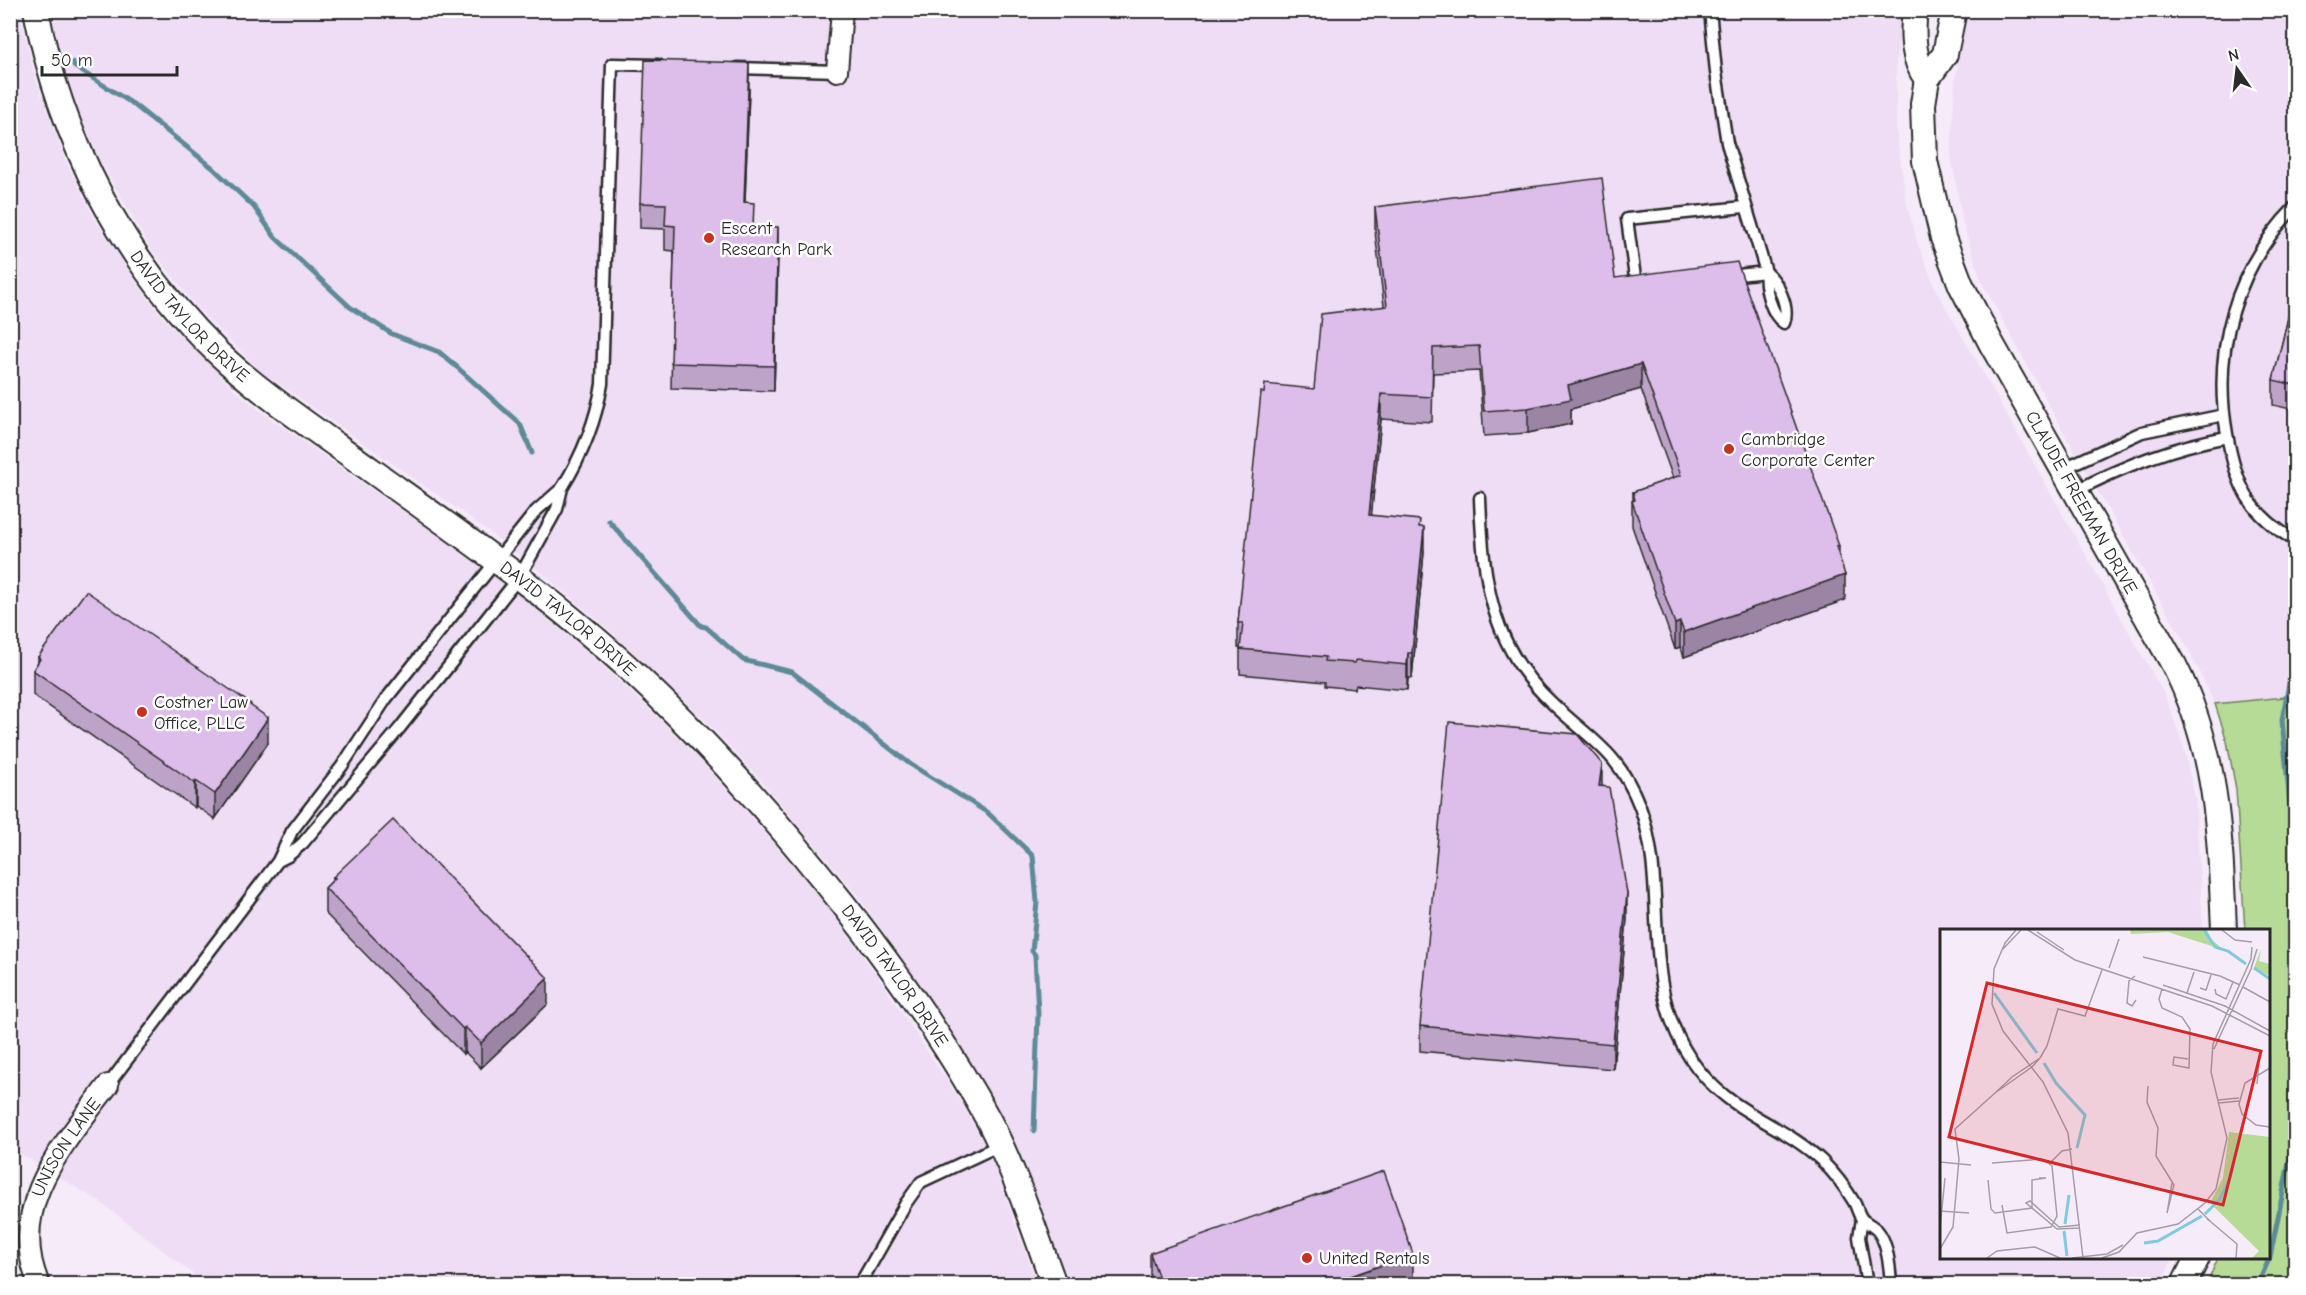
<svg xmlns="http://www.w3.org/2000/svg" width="2306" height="1295" viewBox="0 0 2306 1295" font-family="'Comic Neue',sans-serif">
	<rect width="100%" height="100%" fill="#f5ebf9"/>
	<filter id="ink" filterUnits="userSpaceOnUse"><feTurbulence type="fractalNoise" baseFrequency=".0167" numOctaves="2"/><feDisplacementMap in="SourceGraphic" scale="12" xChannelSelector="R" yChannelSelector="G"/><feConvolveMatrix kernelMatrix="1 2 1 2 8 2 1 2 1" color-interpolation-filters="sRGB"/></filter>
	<g filter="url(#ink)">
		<!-- built -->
		<path fill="#eeddf4" d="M 19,10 L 35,78 L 66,162 L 96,221 L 137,284 L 166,321 L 235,390 L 264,414 L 504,582 L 600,663 L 671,730 L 729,791 L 822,900 L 879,978 L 961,1102 L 989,1152 L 1037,1284 L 206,1284 L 102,1203 L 11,1148 L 10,11 Z
			M 51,11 L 1904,11 L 1896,62 L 1896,129 L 1906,201 L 1917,242 L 1936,290 L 2165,696 L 2183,745 L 2195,798 L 2203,930 L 1942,930 L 1942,1258 L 2173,1258 L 2160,1284 L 1070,1284 L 1024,1161 L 1005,1119 L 942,1015 L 858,896 L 759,778 L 703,718 L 613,633 L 542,573 L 469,517 L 262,372 L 200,311 L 149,246 L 100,160 L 83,122 L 66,72 Z
			M 1967,11 L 2295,11 L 2295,696 L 2215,704 L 2188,648 L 2066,436 L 1982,282 L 1963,223 L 1951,154 L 1955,82 Z"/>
		<!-- green -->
		<path fill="#b6db96" stroke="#708360" stroke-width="1.5" d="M 2295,696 L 2295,1284 L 2207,1284 L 2218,1258 L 2268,1258 L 2268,930 L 2245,930 L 2236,789 L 2227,741 L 2215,704 Z"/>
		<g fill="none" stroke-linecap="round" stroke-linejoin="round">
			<!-- stream -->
			<path stroke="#5d8a97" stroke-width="5" d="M 73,62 L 75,67 L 133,104 L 213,168 L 254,207 L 275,237 L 350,307 L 392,334 L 439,352 L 458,368 L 520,424 L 532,453
				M 609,521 L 701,626 L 706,627 L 743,660 L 792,672 L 910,764 L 988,813 L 1033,856 L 1037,902 L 1032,951 L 1035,955 L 1038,1014 L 1034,1131
				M 2296,648 L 2282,720 L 2296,870
				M 2258,1284 L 2270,1257 L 2296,1127"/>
			<!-- service casing -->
			<g stroke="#2b2b2b" stroke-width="15">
				<path id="service" d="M 1710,10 L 1716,72 L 1727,143 L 1766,272 L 1729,276
					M 737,68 L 837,71
					M 2296,206 C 2235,267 2212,351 2227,434 C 2236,486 2249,514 2296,541
					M 1766,272 C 1778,282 1790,307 1784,323 C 1771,315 1764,287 1766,272 Z
					M 1636,285 L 1627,219 L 1744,207
					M 2062,469 L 2142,432 L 2224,415
					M 562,488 L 557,509 L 520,576 L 399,729 L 303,843 L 288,856 L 278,861 L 292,831 L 342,766 L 386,699 L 536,511 Z
					M 562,488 C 582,456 596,421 602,384 L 612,64 L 658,65
					M 2074,492 C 2124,465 2172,447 2227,437
					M 1480,498 C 1483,579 1490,646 1553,704 C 1592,741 1619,752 1640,807 C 1670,890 1638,979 1690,1058 C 1727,1114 1778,1120 1822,1161 C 1834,1173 1845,1187 1854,1202 C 1857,1207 1858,1214 1862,1219 C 1866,1223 1873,1226 1877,1230 C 1888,1242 1890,1269 1891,1284
					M 108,1085 L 278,861
					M 1862,1219 L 1859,1237 L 1867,1284
					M 798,1284 L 806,1284
					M 860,1284 L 906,1203 L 921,1182 L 1000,1145"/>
			</g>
			<!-- minor casing -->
			<g stroke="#2b2b2b" stroke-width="24">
				<g id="minor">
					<path d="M 837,71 L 842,10"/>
					<path id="s1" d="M 39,1284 C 5,1207 65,1143 108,1085"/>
				</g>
			</g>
			<!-- tertiary casing -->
			<g stroke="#2b2b2b" stroke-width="28">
				<g id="tertiary">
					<path id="s2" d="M 36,10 C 61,140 123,261 218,353 C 265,397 319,432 371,470 C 463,536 553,598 636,675 C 712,746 780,824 844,905 C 897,973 948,1045 989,1121 C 1016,1173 1034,1230 1054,1284"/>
					<path d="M 1915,10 C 1912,34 1912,60 1927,79"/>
					<path id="s3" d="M 1954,10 L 1945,54 L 1927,79 L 1923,104 L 1925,161 L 1943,238 L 1961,285 L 1991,343 L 2174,665 C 2218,752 2220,836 2224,930"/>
					<path d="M 2184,1284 L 2197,1258"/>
				</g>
			</g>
			<!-- service -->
			<use href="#service" stroke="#fff" stroke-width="10"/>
			<!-- minor -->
			<use href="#minor" stroke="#fff" stroke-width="20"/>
			<!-- tertiary -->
			<use href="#tertiary" stroke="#fff" stroke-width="24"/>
		</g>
		<!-- wall -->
		<path fill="#bea3c9" stroke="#2b2b2b" stroke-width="1.5" d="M 749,89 L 745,202 L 754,226 L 778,253 L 774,391 L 671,388 L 674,251 L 665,250 L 665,229 L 640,228 L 640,203 Z
			M 1375,207 L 1615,278 L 1839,557 L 1845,600 L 1684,657 L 1680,647 L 1675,649 L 1632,526 L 1632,501 L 1633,500 L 1633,492 L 1673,478 L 1641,389 L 1571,409 L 1571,424 L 1528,433 L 1484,436 L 1479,371 L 1433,373 L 1432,422 L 1381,419 L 1371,515 L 1420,527 L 1424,552 L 1412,678 L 1408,678 L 1407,690 L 1356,685 L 1355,689 L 1325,686 L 1325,682 L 1240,674 L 1240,648 L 1238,648 L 1238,623 L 1264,393 L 1314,389 L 1384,306 L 1375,232 Z
			M 2295,289 L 2295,410 L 2273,405 L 2273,380 Z
			M 38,657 L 251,706 L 268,743 L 215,819 L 196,806 L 195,808 L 33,695 L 33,670 L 38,662 Z
			M 1602,787 L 1627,918 L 1613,1069 L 1420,1051 L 1420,1026 Z
			M 333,877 L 548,1004 L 481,1068 L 465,1052 L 463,1054 L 325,913 L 325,888 L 333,880 Z
			M 1150,1253 L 1413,1280 L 1400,1284 L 1152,1284 L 1150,1279 Z"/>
		<!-- shaded-wall -->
		<path fill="#9b84a4" stroke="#2b2b2b" stroke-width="1.5" d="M 749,63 L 749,89 L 744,228 L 744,202 Z
			M 778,227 L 778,253 L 774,391 L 774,366 Z
			M 1641,364 L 1641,389 L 1571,409 L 1571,424 L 1528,433 L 1528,408 L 1568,385 Z
			M 1381,394 L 1381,419 L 1369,540 L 1369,515 Z
			M 1424,527 L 1424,552 L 1412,678 L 1412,653 Z
			M 1839,546 L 1839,572 L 1836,547 Z
			M 1845,575 L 1845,600 L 1684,657 L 1684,632 Z
			M 1680,622 L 1680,647 L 1675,649 L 1675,624 Z
			M 1408,653 L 1408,678 L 1407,690 L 1407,665 Z
			M 268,718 L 268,743 L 215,819 L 215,794 Z
			M 1602,764 L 1602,789 L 1599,786 Z
			M 196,781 L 196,806 L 195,808 L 195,783 Z
			M 1627,893 L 1627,918 L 1613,1069 L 1613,1044 Z
			M 548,978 L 548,1004 L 481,1068 L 481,1043 Z
			M 465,1027 L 465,1052 L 463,1054 L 463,1029 Z
			M 1413,1254 L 1413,1280 L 1400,1284 L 1328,1284 Z"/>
		<!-- building -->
		<path fill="#ddbdea" stroke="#2b2b2b" stroke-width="1.5" d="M 645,60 L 749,63 L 744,202 L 754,203 L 753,226 L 778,227 L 774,366 L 671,363 L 675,226 L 665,225 L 666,204 L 640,203 Z
			M 1602,178 L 1615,278 L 1737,262 L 1839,546 L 1836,547 L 1845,575 L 1684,632 L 1680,622 L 1675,624 L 1632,501 L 1635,500 L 1633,492 L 1681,475 L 1641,364 L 1568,385 L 1571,399 L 1528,408 L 1484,411 L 1479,346 L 1433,348 L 1432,397 L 1381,394 L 1369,515 L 1420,520 L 1419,527 L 1424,527 L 1412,653 L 1408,653 L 1407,665 L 1356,660 L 1355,663 L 1325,661 L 1326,657 L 1240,649 L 1243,623 L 1238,623 L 1261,392 L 1264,393 L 1265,384 L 1314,389 L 1321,314 L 1387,306 L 1375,207 Z
			M 2295,289 L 2295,385 L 2273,380 Z
			M 86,591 L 251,704 L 250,705 L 268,718 L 215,794 L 196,781 L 195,783 L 33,670 L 40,659 L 38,657 Z
			M 1449,722 L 1577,734 L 1602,764 L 1599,786 L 1609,787 L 1627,893 L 1613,1044 L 1420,1026 Z
			M 393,820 L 548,978 L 481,1043 L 465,1027 L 463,1029 L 325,888 L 335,878 L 333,877 Z
			M 1384,1171 L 1413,1254 L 1328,1284 L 1161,1284 L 1150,1253 Z"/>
	</g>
	<!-- markers -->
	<g fill="#c8321e" stroke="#fff" stroke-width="2">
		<circle cx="709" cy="238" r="6"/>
		<circle cx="1729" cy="449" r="6"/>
		<circle cx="142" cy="712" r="6"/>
		<circle cx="1307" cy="1258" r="6"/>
	</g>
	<g text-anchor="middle" stroke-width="5" stroke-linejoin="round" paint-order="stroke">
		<!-- poi labels -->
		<g font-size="18" fill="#2b2b2b" stroke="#fff" text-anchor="start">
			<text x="721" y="234">Escent<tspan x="721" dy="21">Research Park</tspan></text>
			<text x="1741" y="445">Cambridge<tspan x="1741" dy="21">Corporate Center</tspan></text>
			<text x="154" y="708">Costner Law<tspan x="154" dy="21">Office, PLLC</tspan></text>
			<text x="1319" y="1264">United Rentals</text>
		</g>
		<!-- street labels -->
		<g font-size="18" fill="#2b2b2b" stroke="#fff">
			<text dy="6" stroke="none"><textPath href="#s2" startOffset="348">DAVID TAYLOR DRIVE</textPath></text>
			<text dy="6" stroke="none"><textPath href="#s3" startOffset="536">CLAUDE FREEMAN DRIVE</textPath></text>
			<text dy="6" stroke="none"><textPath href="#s2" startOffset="834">DAVID TAYLOR DRIVE</textPath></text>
			<text dy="6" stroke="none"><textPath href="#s2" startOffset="1320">DAVID TAYLOR DRIVE</textPath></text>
			<text dy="6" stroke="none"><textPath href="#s1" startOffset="147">UNISON LANE</textPath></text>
		</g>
	</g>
	<!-- overview -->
	<g transform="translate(1940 929)">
		<rect width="330" height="330" fill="#f5ebf9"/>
		<path d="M 190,1 L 267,1 L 272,11 L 284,21 L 228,3 L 191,5 ZM 321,20 L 319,32 L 330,35 L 330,47 L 314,39 ZM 289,203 L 330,208 L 330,329 L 312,329 L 319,322 L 270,274 L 283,249 Z" fill="#b6db96"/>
		<path fill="none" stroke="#7fcadf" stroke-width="3" d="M 264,1 L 275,18 L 288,22 L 306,35M 314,39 L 330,50M 54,64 L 97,124M 104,134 L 116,154 L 145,186 L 137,219M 265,285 L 280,270 L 291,247 L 303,194M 125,295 L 129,266M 124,302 L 127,327M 204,314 L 218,312 L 262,287"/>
		<path fill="none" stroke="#a49ea7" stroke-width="1.5" d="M 76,1 L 65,14 L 54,40 L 52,75 L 63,102 L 103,153 L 128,204 L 143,329M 88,1 L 135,31 L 272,77 L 330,107M 282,1 L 295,11 L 312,13M 97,3 L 124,21M 63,20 L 81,1M 203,28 L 280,47 L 300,56M 169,39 L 179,10M 195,47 L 189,52 L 187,74 L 192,77 L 196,71M 223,56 L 285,77 L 330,102M 303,58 L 330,73M 260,59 L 266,61 L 271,46M 222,60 L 219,70 L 222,79 L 242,88 L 250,100 L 249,139 L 233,136 L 234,128 L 248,130M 275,60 L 276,65 L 286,70 L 293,53M 247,64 L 254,43M 274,120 L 311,40 L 317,20M 100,129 L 107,117 L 118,80 L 145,87 L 162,41M 100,129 L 92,138 L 55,164 L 72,148 ZM 330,139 L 305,154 L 299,175 L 302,185 L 316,196 L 330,198M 317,155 L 319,134M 208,157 L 207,173 L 218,199 L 216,227 L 234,256 L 227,284 L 232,254M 278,171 L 299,169M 279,174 L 299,172M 0,233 L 31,236M 52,234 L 102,230 L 112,237 L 117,287 L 111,298 L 67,304 L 62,276M 110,234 L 122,222 L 132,220M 48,251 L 51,280 L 55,284 L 92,279 L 92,251 L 106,249 L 99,249M 258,280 L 271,293 L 267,290M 0,282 L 29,284M 271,293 L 297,315 L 296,329M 140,296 L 119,298 L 90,272 L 86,274 L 117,300 L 140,299M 0,299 L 5,249M 0,320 L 13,298 L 19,230 L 15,200 L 55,164M 47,329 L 57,322 L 95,318 L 120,329M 132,329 L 167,325 L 183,316M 162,329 L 179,323 L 197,304 L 238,295 L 265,274 L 276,260 L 287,209 L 271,143 L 273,115 L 311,30 L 312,18"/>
		<path fill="#d62828" fill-opacity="0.15" stroke="#d62828" stroke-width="3" d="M 47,54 L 321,122 L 283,276 L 9,208 Z"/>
		<rect width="330" height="330" fill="none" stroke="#2b2b2b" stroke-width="3"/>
	</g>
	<!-- margin -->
	<rect width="2306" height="1295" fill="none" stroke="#fff" stroke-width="36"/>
	<rect x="18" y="18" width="2270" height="1259" fill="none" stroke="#2b2b2b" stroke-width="2" filter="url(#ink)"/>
	<!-- north arrow -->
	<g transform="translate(2237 69) rotate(346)" stroke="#ffffff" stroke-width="4.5" paint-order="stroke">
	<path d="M0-4.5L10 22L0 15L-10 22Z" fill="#2b2b2b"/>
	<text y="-9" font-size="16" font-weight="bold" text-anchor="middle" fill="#2b2b2b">N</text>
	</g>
	<!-- scale -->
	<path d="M42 66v9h135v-9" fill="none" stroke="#2b2b2b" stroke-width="3"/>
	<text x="51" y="66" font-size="18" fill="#2b2b2b" stroke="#ffffff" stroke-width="4.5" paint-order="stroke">50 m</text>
</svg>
